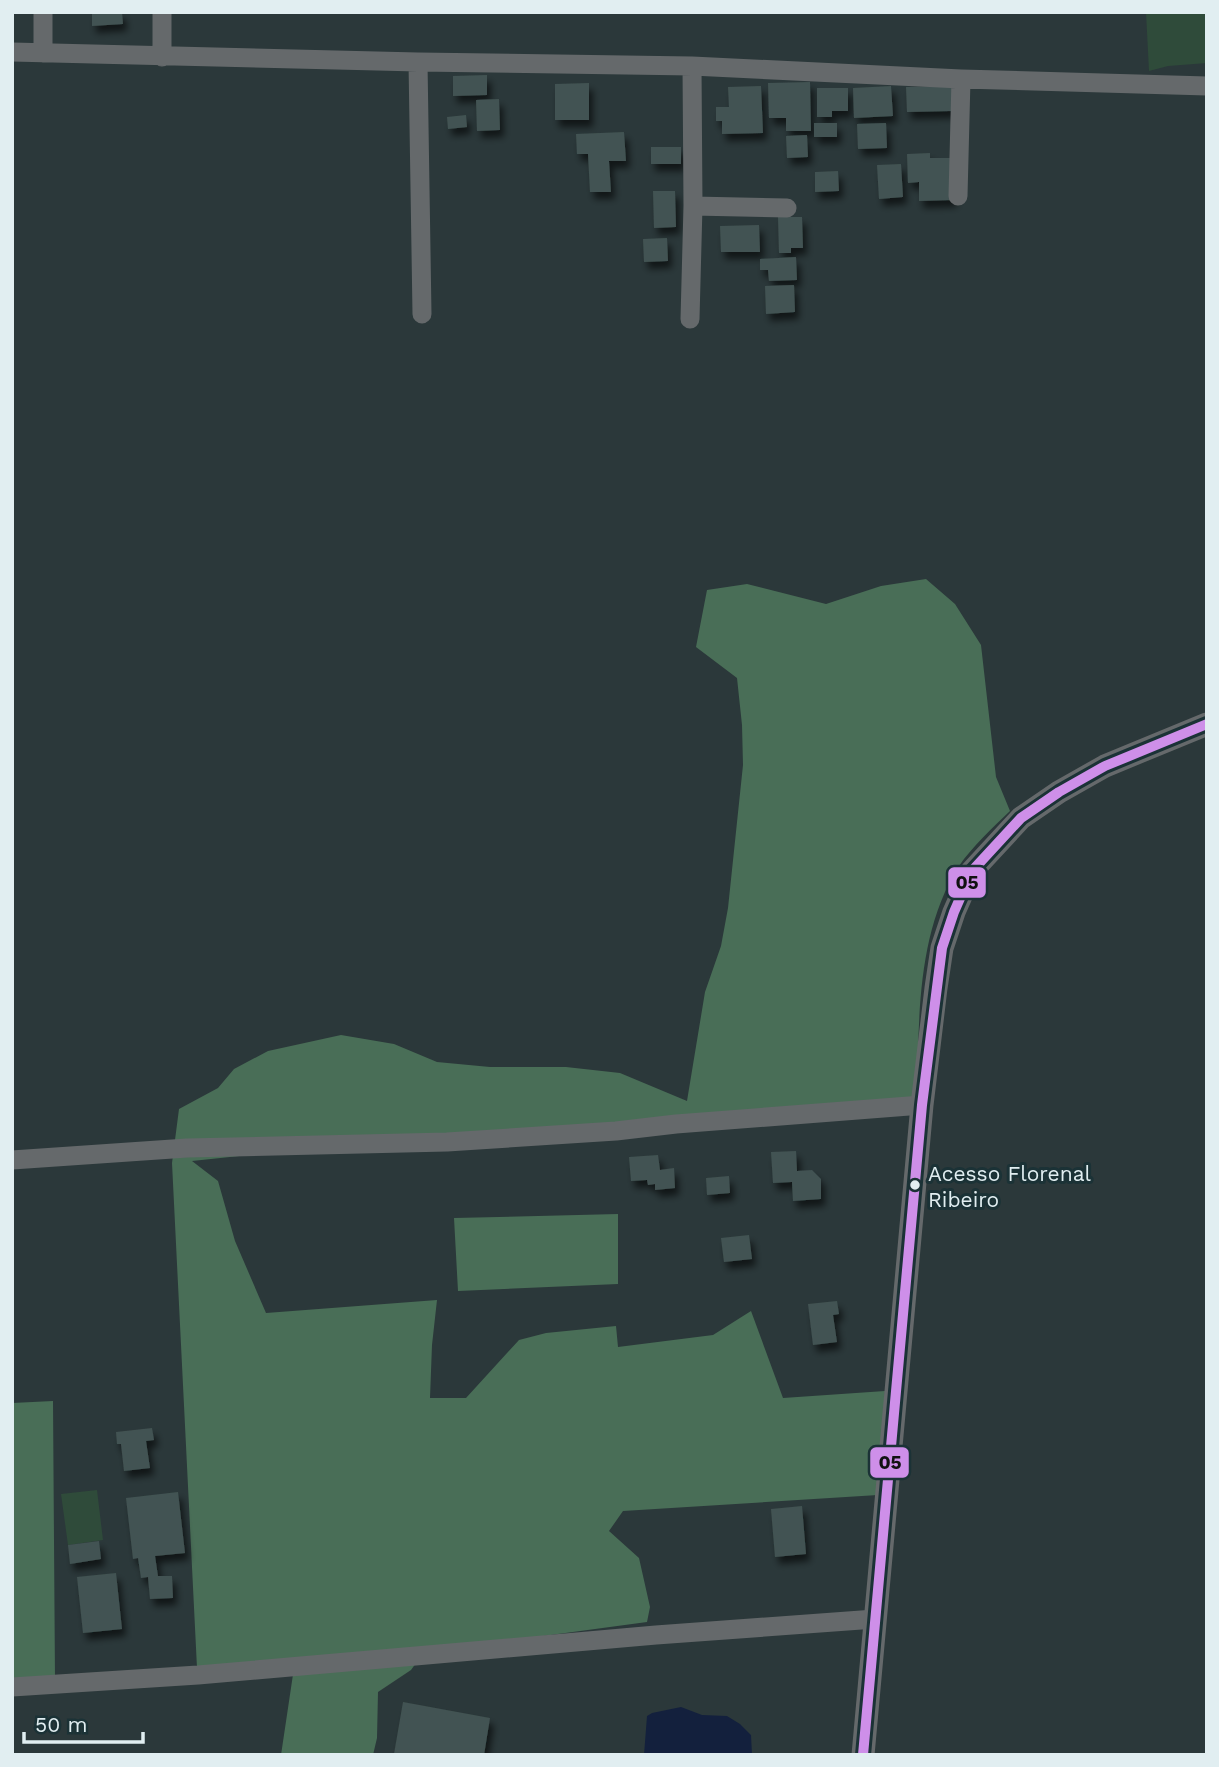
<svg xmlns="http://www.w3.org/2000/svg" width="1219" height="1767" viewBox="0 0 1219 1767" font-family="'Work Sans',sans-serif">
	<defs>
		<filter id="shadow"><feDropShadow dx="4" dy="7" stdDeviation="3.5" flood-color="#0009"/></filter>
	</defs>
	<rect width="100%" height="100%" fill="#2b383a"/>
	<!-- green -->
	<path fill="#2f4b3a" d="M 1146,12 L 1207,12 L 1207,63 L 1168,66 L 1149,71 Z
		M 97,1490 L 103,1540 L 68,1545 L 61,1494 Z"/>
	<!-- forest -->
	<path fill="#496e57" d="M 926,579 L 955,604 L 981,645 L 996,777 L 1010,811 C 993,827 972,847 959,866 C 914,937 920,1027 916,1107 L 451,1134 L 192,1161 L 218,1181 L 235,1241 L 266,1313 L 437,1300 L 432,1345 L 430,1398 L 466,1398 L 519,1340 L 546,1333 L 616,1326 L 618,1347 L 713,1335 L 751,1311 L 783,1398 L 885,1391 L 878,1495 L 623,1511 L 609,1531 L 639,1558 L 650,1607 L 647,1622 L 424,1652 L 411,1670 L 378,1692 L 377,1738 L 373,1755 L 281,1755 L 295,1661 L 197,1668 L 172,1163 L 179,1109 L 218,1088 L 234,1069 L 268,1051 L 341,1035 L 394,1044 L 437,1062 L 490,1067 L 566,1067 L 620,1073 L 687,1101 L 705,992 L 721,946 L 728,908 L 743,765 L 742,725 L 737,678 L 696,647 L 707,590 L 747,584 L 826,604 L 881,586 Z
		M 618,1214 L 618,1284 L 458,1291 L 454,1218 Z
		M 53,1401 L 55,1679 L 12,1682 L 12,1403 Z"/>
	<!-- water -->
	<path fill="#13203d" d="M 681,1707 L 702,1715 L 727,1716 L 740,1724 L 751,1735 L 752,1755 L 644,1755 L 647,1716 L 652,1713 Z"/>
	<!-- building -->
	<path fill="#425352" filter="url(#shadow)" d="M 92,12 L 122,12 L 123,24 L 92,26 Z
		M 487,75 L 487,95 L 453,96 L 453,76 Z
		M 810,82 L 811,131 L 786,131 L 786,118 L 769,118 L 768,83 Z
		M 589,83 L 589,120 L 555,120 L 555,84 Z
		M 761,86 L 763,133 L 722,134 L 722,121 L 716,121 L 716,107 L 729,107 L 728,87 Z
		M 891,86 L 893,116 L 854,118 L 853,88 Z
		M 952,86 L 952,111 L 907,112 L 906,87 Z
		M 817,88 L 848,88 L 848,111 L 832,111 L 832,117 L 817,117 Z
		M 499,99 L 500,130 L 477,131 L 476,100 Z
		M 466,115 L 467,127 L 448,129 L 447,117 Z
		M 814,123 L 837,123 L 837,137 L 814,137 Z
		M 886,123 L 887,148 L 858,149 L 857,124 Z
		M 624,132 L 626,161 L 609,161 L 611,192 L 590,192 L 588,154 L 577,154 L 576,134 Z
		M 807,135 L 808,157 L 787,158 L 786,136 Z
		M 651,147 L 681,147 L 681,164 L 651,164 Z
		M 930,153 L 930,158 L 952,158 L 953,200 L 919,201 L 919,182 L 908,183 L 907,154 Z
		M 901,164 L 903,197 L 879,199 L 877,165 Z
		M 838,171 L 839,191 L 815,192 L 815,172 Z
		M 653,191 L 675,191 L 676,227 L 654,228 Z
		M 778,217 L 802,217 L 803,248 L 791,248 L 791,253 L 779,253 Z
		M 759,225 L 760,252 L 721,252 L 720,226 Z
		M 667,238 L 668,261 L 644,262 L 643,239 Z
		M 796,257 L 797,280 L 769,281 L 768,270 L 760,270 L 760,259 Z
		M 794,285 L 795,312 L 766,314 L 765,286 Z
		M 796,1151 L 797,1171 L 812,1170 L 821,1179 L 821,1199 L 793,1201 L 792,1182 L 773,1183 L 771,1152 Z
		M 658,1155 L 660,1170 L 674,1168 L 675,1188 L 655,1190 L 655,1184 L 648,1185 L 647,1180 L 631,1181 L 629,1157 Z
		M 729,1176 L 730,1193 L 707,1195 L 706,1178 Z
		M 749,1235 L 752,1259 L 724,1262 L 721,1238 Z
		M 837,1301 L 839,1314 L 833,1315 L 837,1342 L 813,1345 L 808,1304 Z
		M 152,1428 L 154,1440 L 146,1441 L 150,1468 L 124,1471 L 121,1444 L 117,1444 L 116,1432 Z
		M 178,1492 L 185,1553 L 155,1556 L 158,1576 L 172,1576 L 173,1598 L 150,1599 L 148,1577 L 141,1578 L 138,1558 L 133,1559 L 126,1498 Z
		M 802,1506 L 806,1554 L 775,1557 L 771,1509 Z
		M 99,1541 L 101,1559 L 70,1564 L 68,1545 Z
		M 116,1573 L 122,1629 L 83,1633 L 77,1577 Z
		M 403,1702 L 490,1718 L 484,1755 L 394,1754 Z"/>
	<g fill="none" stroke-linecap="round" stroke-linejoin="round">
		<!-- minor -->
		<path stroke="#65696b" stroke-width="19" d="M 43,12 L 43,53
			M 12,52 L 418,62 L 692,66 L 961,79 L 1207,86
			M 162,57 L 162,12
			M 418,62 L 422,314
			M 958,196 L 961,79
			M 693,206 L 787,208
			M 690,319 L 693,206 L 692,66
			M 12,1160 L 187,1148 L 447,1142 L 616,1131 L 676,1124 L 922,1105
			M 12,1687 L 198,1675 L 656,1635 L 875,1619"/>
		<!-- tertiary -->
		<path stroke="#65696b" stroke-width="23" d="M 863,1755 L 922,1105 L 936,988 L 942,948 L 954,912 L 972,871 L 1021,818 L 1059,792 L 1105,766 L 1207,724"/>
		<!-- bus-1 casing -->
		<g stroke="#1b3236" stroke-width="16">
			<path id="bus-1" d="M 863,1755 L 922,1105 L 942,948 L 954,912 L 972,871 L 1021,818 L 1059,792 L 1105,766 L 1207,724"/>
		</g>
		<!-- bus-1 -->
		<use href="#bus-1" stroke="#ce8fe9" stroke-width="10"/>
	</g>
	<!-- markers -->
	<circle fill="#e1eef1" stroke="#1b3236" stroke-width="2.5" cx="915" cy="1185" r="6"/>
	<g text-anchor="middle" stroke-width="6" stroke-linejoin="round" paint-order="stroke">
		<!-- bus labels -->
		<g font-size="21" fill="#e1eef1" stroke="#1b3236" text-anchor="start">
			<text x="928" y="1181">Acesso Florenal<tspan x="928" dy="26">Ribeiro</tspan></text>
		</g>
	</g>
	<g stroke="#1b3236" stroke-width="2.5">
		<rect x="947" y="866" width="40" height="33" rx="7" fill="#ce8fe9"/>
		<rect x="869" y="1446" width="41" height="33" rx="7" fill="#ce8fe9"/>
	</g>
	<g font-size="19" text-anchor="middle" font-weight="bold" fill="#111">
		<text x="967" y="889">05</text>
		<text x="890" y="1469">05</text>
	</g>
	<!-- border -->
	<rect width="1219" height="1767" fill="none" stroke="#e1eef1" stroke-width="28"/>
	<!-- scale -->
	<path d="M24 1732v10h119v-10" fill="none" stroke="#e1eef1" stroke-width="3.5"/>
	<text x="35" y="1732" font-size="21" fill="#e1eef1" stroke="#1b3236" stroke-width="5" paint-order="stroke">50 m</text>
</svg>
